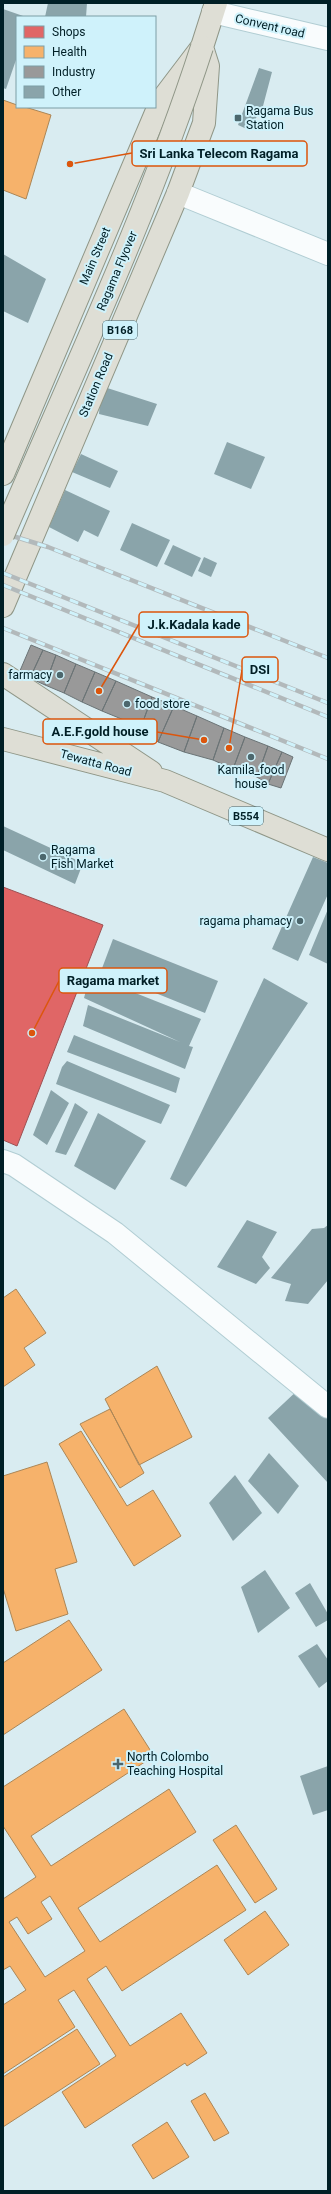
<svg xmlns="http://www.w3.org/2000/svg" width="331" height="2194" viewBox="0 0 331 2194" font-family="Roboto,sans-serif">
	<rect width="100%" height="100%" fill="#d9ecf1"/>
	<!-- shops -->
	<path fill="#e06666" stroke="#9d5153" d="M 3,887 L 103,925 L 17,1146 L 3,1140 Z"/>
	<!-- health -->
	<path fill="#f6b26b" stroke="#ac8656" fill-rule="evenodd" d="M 3,100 L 17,105 L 17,107 L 25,107 L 51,115 L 26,199 L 3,190 Z
		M 16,1289 L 46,1333 L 24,1348 L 35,1365 L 3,1387 L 3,1298 Z
		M 157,1366 L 192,1437 L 139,1465 L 105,1399 Z
		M 110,1409 L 144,1473 L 120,1488 L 80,1424 Z
		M 81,1431 L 127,1506 L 153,1490 L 181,1536 L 134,1566 L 59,1444 Z
		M 47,1462 L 77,1562 L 55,1569 L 68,1614 L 16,1631 L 3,1588 L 3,1476 Z
		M 69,1620 L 102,1670 L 3,1735 L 3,1663 Z
		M 124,1709 L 154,1756 L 31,1836 L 51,1866 L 169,1789 L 196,1832 L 78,1908 L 100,1942 L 217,1865 L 246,1910 L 122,1991 L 106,1966 L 87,1979 L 130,2046 L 181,2013 L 207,2053 L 187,2066 L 185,2063 L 85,2128 L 62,2092 L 116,2056 L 74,1990 L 58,2000 L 75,2027 L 3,2074 L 3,2005 L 26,1990 L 10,1966 L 3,1970 L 3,1899 L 36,1877 L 3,1826 L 3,1787 ZM 50,1896 L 85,1951 L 45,1977 L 9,1922 L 17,1917 L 28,1934 L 52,1919 L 41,1902 Z
		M 236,1825 L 277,1889 L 255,1903 L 213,1840 Z
		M 265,1911 L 289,1945 L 248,1975 L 224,1940 Z
		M 77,2029 L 100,2064 L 3,2127 L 3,2077 Z
		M 205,2093 L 229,2133 L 214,2141 L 191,2101 Z
		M 167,2122 L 189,2157 L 153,2179 L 132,2145 Z"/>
	<!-- industry -->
	<path fill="#999" stroke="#6b7476" d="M 31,645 L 43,650 L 30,678 L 19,673 Z
		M 43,650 L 56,655 L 45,685 L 30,678 Z
		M 56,655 L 76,664 L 64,693 L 45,685 Z
		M 76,664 L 95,672 L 82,702 L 64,693 Z
		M 95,672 L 116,681 L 102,711 L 82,702 Z
		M 116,681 L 152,697 L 141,727 L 102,711 Z
		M 152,697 L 174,706 L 158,742 L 141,727 Z
		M 174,706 L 197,716 L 184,752 L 158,742 Z
		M 197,716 L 224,728 L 213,760 L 184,752 Z
		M 224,728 L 245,737 L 233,769 L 213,760 Z
		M 245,737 L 268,746 L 257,777 L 233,769 Z
		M 268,746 L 282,752 L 268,784 L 257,777 Z
		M 282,752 L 293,757 L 281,788 L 268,784 Z"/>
	<!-- building -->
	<path fill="#8aa4aa" d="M 48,3 L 87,3 L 86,17 L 45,17 Z
		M 3,9 L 26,17 L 17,17 L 17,57 L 6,89 L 3,88 Z
		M 259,68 L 272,72 L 263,106 L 249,130 L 238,125 Z
		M 3,254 L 46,279 L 28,323 L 3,311 Z
		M 101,386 L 157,404 L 148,426 L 99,414 Z
		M 227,442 L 265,457 L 251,489 L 214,474 Z
		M 81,454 L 118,471 L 110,488 L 72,472 Z
		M 65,490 L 110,511 L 98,537 L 84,530 L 78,542 L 49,527 Z
		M 132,523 L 170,540 L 157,567 L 120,550 Z
		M 173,545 L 201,558 L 192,577 L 164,564 Z
		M 204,557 L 217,563 L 211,577 L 198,571 Z
		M 3,826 L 83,863 L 75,884 L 3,850 Z
		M 313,857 L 328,863 L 328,894 L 298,961 L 272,949 Z
		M 328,909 L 328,964 L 309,955 Z
		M 113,939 L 218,981 L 205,1013 L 101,971 Z
		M 90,975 L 201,1019 L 189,1046 L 193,1047 L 185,1069 L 83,1026 L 88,1005 L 180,1042 L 84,998 Z
		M 264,978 L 308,1003 L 186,1187 L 170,1179 Z
		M 74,1035 L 180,1078 L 176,1093 L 67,1052 Z
		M 67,1061 L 170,1105 L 161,1124 L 56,1084 L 62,1067 Z
		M 51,1090 L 69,1103 L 47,1145 L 33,1135 Z
		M 75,1103 L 88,1112 L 66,1155 L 55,1152 Z
		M 98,1113 L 146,1141 L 115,1190 L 74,1166 Z
		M 247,1220 L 277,1232 L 262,1257 L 270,1268 L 256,1284 L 217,1267 Z
		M 328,1225 L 328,1280 L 308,1304 L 285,1301 L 291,1284 L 271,1278 L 312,1229 L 324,1228 Z
		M 300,1388 L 328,1419 L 328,1483 L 268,1418 Z
		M 269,1453 L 299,1486 L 278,1514 L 248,1481 Z
		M 235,1475 L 262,1513 L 233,1541 L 209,1503 Z
		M 265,1570 L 290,1608 L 258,1633 L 241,1587 Z
		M 310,1583 L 328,1614 L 328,1620 L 316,1627 L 295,1593 Z
		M 317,1644 L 328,1660 L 328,1681 L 319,1688 L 298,1656 Z
		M 328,1766 L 328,1810 L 313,1815 L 300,1776 Z"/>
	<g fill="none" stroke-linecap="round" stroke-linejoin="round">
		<!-- street casing -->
		<g stroke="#b1cdd3" stroke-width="24">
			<path id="street" d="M 213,12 L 328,39
				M 178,193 L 328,254
				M 3,1161 L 14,1165 L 115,1233 L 328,1407"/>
		</g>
		<!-- primary casing -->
		<g stroke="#8f9687" stroke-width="24">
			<path id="primary" d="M 3,474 L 161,101 L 202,47 L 216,3
				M 3,606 L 178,193 L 204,123 L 208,66 L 202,47
				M 3,674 L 151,772
				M 3,739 L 165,781 L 328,850"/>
		</g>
		<!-- street -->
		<use href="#street" stroke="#f9fcfd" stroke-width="22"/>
		<!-- primary -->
		<use href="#primary" stroke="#deded5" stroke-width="22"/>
		<!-- rail casing -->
		<g stroke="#b2b9bb" stroke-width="4.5">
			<path id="rail" d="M 3,533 L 48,547 L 328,658
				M 3,573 L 328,703
				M 3,585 L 328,717
				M 3,628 L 328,759"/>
		</g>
		<!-- rail -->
		<use href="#rail" stroke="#cff2fb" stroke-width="3" stroke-dasharray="9" stroke-linecap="butt"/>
		<!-- primary-bridge casing -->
		<g stroke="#8f9687" stroke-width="24" stroke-linecap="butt">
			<path id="primary-bridge" d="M 3,535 C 72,374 148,214 202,47"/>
		</g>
		<!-- primary-bridge -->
		<use href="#primary-bridge" stroke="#deded5" stroke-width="22"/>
	</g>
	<!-- markers -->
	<g fill="#4c676d" stroke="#cff2fb" stroke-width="1.5">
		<rect x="234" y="114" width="8" height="8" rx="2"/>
		<circle cx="60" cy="675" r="4"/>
		<circle cx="127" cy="704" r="4"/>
		<circle cx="251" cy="757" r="4"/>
		<circle cx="43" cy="857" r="4"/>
		<circle cx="300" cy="921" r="4"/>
		<path d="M116 1758h4v4h4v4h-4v4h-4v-4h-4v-4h4z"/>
	</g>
	<g text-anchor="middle" stroke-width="4" stroke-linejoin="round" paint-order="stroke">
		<!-- shield labels -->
		<g fill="#cff2fb" stroke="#3e5e66" stroke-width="1">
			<rect x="103" y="321" width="34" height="18" rx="3"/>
			<rect x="229" y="807" width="34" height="18" rx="3"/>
		</g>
		<g font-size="11" font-weight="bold" fill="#001f26">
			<text x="120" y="334">B168</text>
			<text x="246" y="820">B554</text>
		</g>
		<!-- street labels -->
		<g font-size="12" fill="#001f26" stroke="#cff2fb">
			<text transform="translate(270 26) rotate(13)" y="4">Convent road</text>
			<text transform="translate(95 256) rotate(-67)" y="4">Main Street</text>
			<text transform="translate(117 271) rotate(-67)" y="4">Ragama Flyover</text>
			<text transform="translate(96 385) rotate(-67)" y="4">Station Road</text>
			<text transform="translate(96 763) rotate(15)" y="4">Tewatta Road</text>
		</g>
		<!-- poi labels -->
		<g font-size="12" fill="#001f26" stroke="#cff2fb" text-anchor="start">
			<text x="246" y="115">Ragama Bus<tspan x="246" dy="14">Station</tspan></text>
			<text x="52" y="679" text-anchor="end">farmacy</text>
			<text x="135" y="708">food store</text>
			<text x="251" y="774" text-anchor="middle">Kamila_food<tspan x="251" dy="14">house</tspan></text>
			<text x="51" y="854">Ragama<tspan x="51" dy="14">Fish Market</tspan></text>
			<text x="292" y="925" text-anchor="end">ragama phamacy</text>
			<text x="127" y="1761">North Colombo<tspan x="127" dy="14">Teaching Hospital</tspan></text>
		</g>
	</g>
	<!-- callouts -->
	<path fill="none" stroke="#dc560d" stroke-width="1.5" d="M70 164L132 153M99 691L139 624M229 748L242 670M204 740L157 732M32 1033L59 981"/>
	<g fill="#dc560d" stroke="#cff2fb" stroke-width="1.5">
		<circle cx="70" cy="164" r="4"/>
		<circle cx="99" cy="691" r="4"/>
		<circle cx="229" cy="748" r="4"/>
		<circle cx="204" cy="740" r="4"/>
		<circle cx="32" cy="1033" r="4"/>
	</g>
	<g fill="#cff2fb" stroke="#dc560d" stroke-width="1.5">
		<rect x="132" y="141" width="175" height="25" rx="4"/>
		<rect x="139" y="612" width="109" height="25" rx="4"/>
		<rect x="242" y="657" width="36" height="25" rx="4"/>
		<rect x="43" y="719" width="114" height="25" rx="4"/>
		<rect x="59" y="968" width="108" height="25" rx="4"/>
	</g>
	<g font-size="13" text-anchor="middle" font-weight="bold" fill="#001f26">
		<text x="219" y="158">Sri Lanka Telecom Ragama</text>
		<text x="194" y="629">J.k.Kadala kade</text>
		<text x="260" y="674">DSI</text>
		<text x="100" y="736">A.E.F.gold house</text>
		<text x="113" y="985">Ragama market</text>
	</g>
	<!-- border -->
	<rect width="331" height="2194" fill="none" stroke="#001f26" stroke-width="8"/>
	<!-- legend -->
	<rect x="16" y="16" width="140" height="92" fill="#cff2fb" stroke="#7c9ea6"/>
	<rect x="24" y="26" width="20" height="12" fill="#e06666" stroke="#7c9ea6"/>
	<text x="52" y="36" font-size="12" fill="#001f26">Shops</text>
	<rect x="24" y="46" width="20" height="12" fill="#f6b26b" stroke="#7c9ea6"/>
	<text x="52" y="56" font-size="12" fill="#001f26">Health</text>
	<rect x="24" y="66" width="20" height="12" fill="#999999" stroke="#7c9ea6"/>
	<text x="52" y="76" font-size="12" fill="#001f26">Industry</text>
	<rect x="24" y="86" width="20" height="12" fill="#8aa4aa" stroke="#7c9ea6"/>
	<text x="52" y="96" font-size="12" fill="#001f26">Other</text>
</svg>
